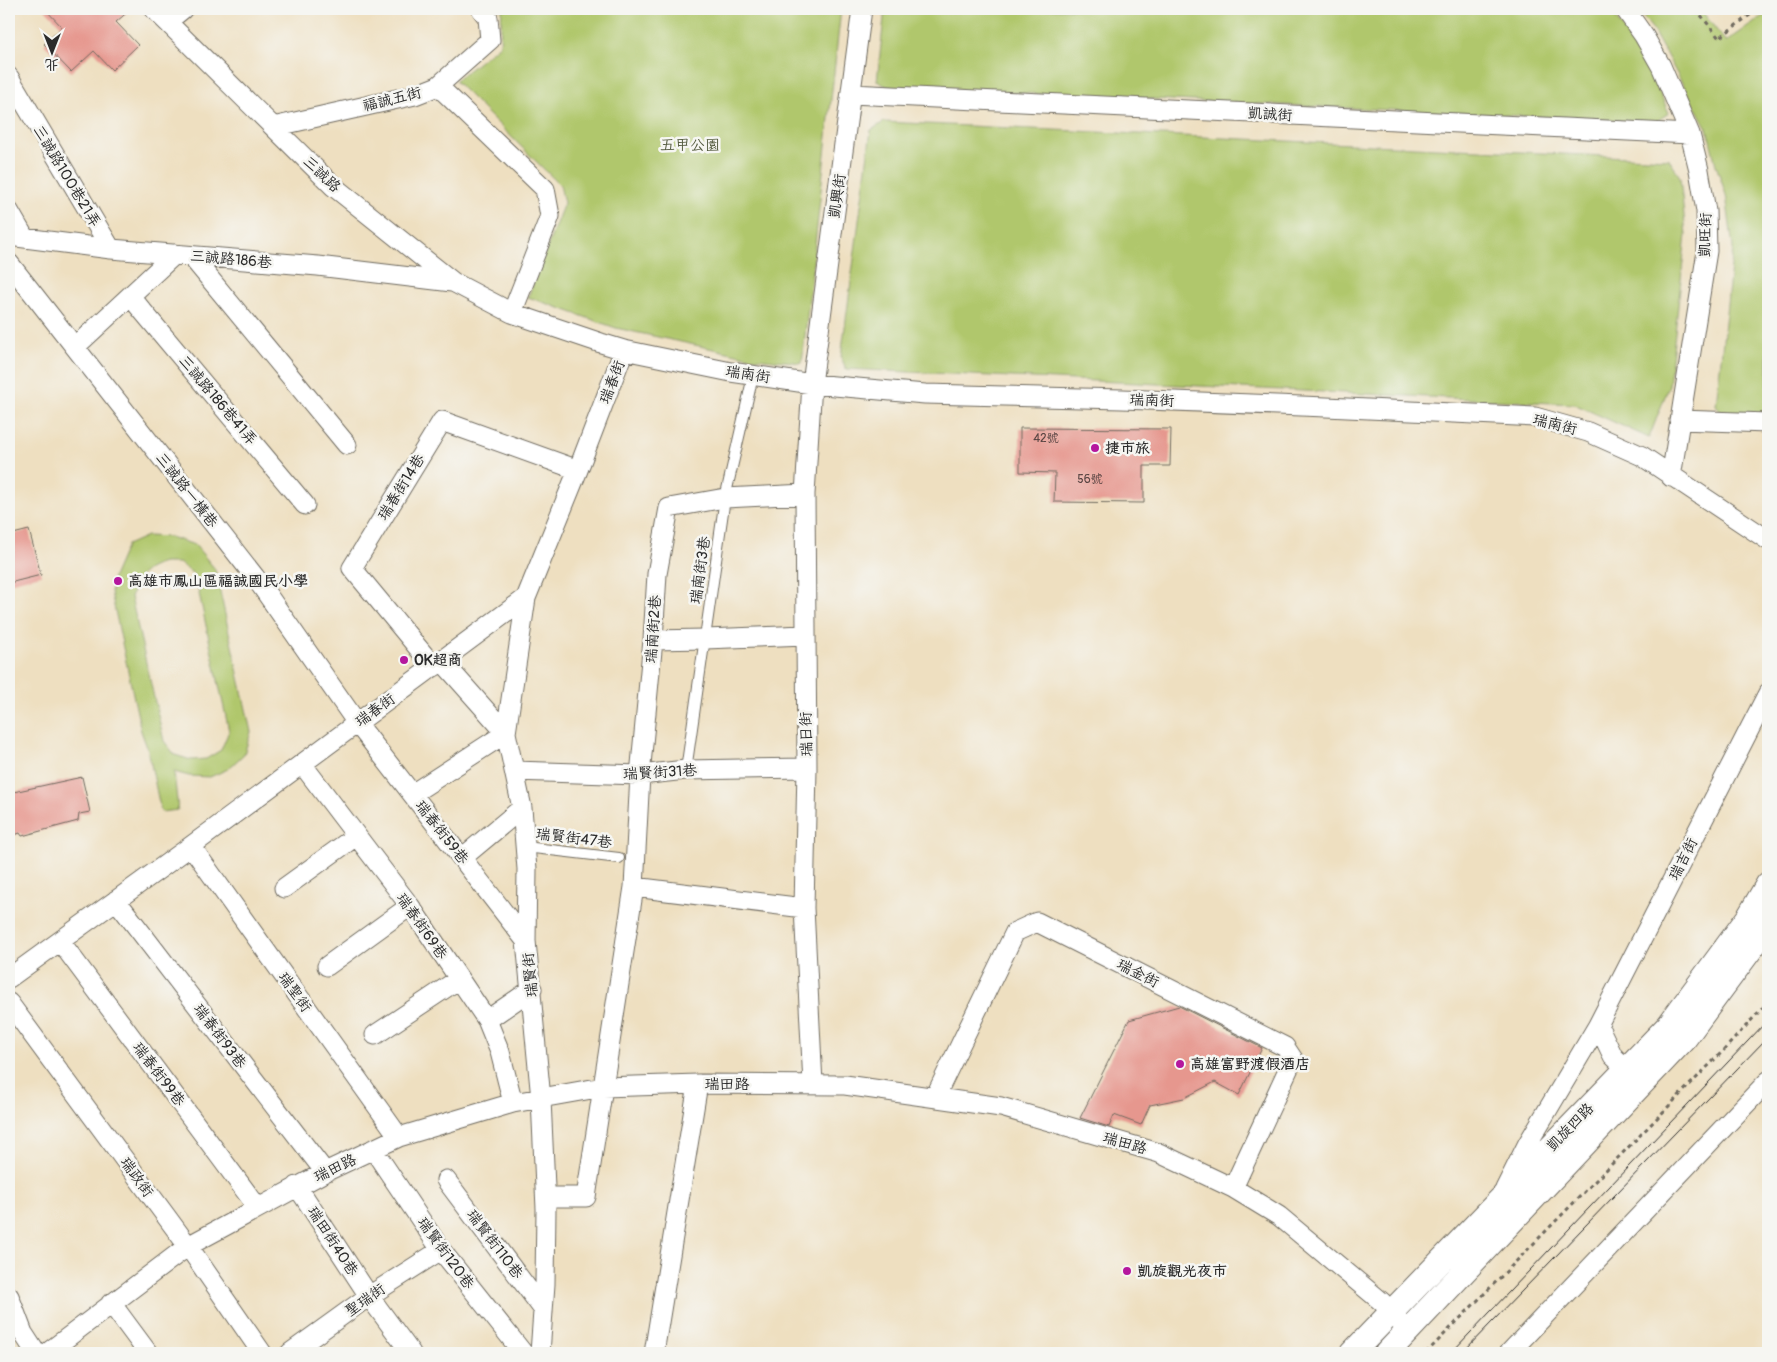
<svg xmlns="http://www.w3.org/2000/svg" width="1777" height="1362" viewBox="0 0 1777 1362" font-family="Pangolin,'LXGW WenKai TC',sans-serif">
	<rect width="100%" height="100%" fill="#f6f6f2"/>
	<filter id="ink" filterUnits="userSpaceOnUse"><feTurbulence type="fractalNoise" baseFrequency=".02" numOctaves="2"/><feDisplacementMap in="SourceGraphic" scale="10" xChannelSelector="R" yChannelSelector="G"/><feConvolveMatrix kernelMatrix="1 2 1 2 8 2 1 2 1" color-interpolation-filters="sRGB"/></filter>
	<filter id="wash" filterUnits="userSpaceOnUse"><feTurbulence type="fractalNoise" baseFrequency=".0096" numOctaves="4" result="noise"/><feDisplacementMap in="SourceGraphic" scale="20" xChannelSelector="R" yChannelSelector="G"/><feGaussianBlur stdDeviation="1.12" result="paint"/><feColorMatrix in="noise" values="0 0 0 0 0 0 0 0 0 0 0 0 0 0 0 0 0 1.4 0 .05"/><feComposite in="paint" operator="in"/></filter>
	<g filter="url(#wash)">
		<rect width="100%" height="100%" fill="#eedfc0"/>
		<!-- green -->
		<path fill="#b0c76c" stroke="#6e794c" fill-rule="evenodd" d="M 502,9 L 841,9 L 802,363 L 755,358 L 616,328 L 528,297 L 564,203 L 560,185 L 455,81 L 500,45 Z
			M 885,9 L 1609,9 L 1643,56 L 1669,113 L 1655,122 L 888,87 L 877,81 Z
			M 1637,9 L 1700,9 L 1726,42 L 1768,13 L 1768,413 L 1721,411 L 1716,405 L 1733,248 L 1726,195 L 1716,165 L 1707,128 L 1651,27 Z
			M 884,122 L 1669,159 L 1680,177 L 1686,235 L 1669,386 L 1649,438 L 1574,404 L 846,369 L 841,357 L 871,130 Z
			M 147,536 L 170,537 L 195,545 L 215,569 L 251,732 L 244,754 L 228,769 L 210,777 L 189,776 L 174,772 L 178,810 L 161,812 L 148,750 L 141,731 L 111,592 L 113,577 L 127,545 ZM 164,563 L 179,563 L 195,575 L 229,731 L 221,750 L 206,759 L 191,760 L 175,755 L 164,741 L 131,597 C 138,576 142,569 164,563 Z"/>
		<g id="blocks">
			<!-- building -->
			<path fill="#e6978e" d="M 45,9 L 131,9 L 116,22 L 138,45 L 112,70 L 94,51 L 71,72 L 44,44 L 62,27 Z
				M 1020,428 L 1171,429 L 1170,466 L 1144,466 L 1144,503 L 1054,502 L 1055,473 L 1020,472 Z
				M 29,530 L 41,575 L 9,583 L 9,535 Z
				M 82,777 L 90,812 L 79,814 L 78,821 L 22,836 L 20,833 L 9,837 L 9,793 Z
				M 1179,1006 L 1262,1048 L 1239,1095 L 1215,1082 L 1184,1098 L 1150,1105 L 1141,1125 L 1114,1115 L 1109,1127 L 1080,1118 L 1129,1020 Z"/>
		</g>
	</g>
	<g filter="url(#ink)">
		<use href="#blocks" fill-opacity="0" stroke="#6f6a5f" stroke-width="1"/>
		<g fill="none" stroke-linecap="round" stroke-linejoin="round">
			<!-- service casing -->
			<g stroke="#6f6a5f" stroke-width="12">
				<path id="service" d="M 686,770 L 725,498 L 753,376
					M 525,847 L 619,858"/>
			</g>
			<!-- minor casing -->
			<g stroke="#6f6a5f" stroke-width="21">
				<path id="minor" d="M 154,9 L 333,186 L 453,282 L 512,313 L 601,343 L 624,350 L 731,372 L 812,384 L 925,394 L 1122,399 L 1326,407 L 1535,417 L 1588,432 L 1642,456 L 1768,540
					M 1625,9 L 1644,36 L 1661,66 L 1690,134 L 1699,170 L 1706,211 L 1707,251 L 1671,477
					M 167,22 L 183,9
					M 9,77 L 111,249
					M 438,86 L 545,189 L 550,216 L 512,313
					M 851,94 L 1690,134
					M 273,127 L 415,95 L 438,86 L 490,40 L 488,18 L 481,9
					M 9,211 L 24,237
					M 9,236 L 111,249 L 318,266 L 452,282
					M 191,256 L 347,445
					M 9,263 L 255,577 L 357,723 L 526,941
					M 130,296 L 305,505
					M 75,347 L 175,254
					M 1679,420 L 1768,423
					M 526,598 L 506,733 L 522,808 L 527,869 L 526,941 L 541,1099 L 546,1209 L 545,1284 L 540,1353
					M 653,640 L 705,639 L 805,635
					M 434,667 L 352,568 L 442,421 L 578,470
					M 302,764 L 410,906 L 487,1020 L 500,1052 L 513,1103
					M 514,771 L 640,775 L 686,770 L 807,768
					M 412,794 L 506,733 L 442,661
					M 191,846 L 399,1137
					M 462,858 L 522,808
					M 634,887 L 640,775 L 653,640 L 657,574 L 669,508 L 725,498 L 805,494
					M 284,888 L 356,836
					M 116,900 L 325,1172
					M 60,941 L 258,1208
					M 327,966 L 410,906
					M 9,978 L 191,846 L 526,598 L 578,470 L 624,350
					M 9,1003 L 188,1246 L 262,1353
					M 487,1020 L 532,989
					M 375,1035 L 459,979
					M 1636,1078 L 1613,1056 L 1598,1025 L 1768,693
					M 813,1084 L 804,908 L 807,768 L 805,494 L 812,384 L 862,9
					M 935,1097 L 1015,932 L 1037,922 L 1285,1047 L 1293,1059 L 1233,1188
					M 373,1149 L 441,1250 L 523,1353
					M 446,1180 L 543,1309
					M 297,1186 L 369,1296 L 411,1353
					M 1505,1189 L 1528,1143 L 1598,1025
					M 546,1197 L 586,1197 L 634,887 L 804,908
					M 9,1296 L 23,1333 L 36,1353
					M 111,1303 L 148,1353
					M 47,1353 L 188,1246 L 325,1172 L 399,1137 L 513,1103 L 603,1087 L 698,1084 L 845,1085 L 1001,1107 L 1159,1153 L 1233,1188 L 1279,1216 L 1382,1302 L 1408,1331
					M 290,1353 L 369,1296 L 441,1250
					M 654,1353 L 698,1084
					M 1509,1353 L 1768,1081"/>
			</g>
			<!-- tertiary casing -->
			<g stroke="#6f6a5f" stroke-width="26">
				<path id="tertiary" d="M 1352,1353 L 1669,1025 L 1748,918 L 1768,884
					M 1387,1353 L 1685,1038 L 1768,926"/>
			</g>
			<!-- path -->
			<path stroke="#6f6a5f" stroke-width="3" stroke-dasharray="4 4" stroke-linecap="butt" d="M 1696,9 L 1719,38 L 1758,9
				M 1426,1353 L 1723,1051 L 1768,1002"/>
			<!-- service -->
			<use href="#service" stroke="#fff" stroke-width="10"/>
			<!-- minor -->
			<use href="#minor" stroke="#fff" stroke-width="19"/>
			<!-- tertiary -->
			<use href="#tertiary" stroke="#fff" stroke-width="24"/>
			<!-- tram -->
			<path stroke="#2b2b2b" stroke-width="1" d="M 1451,1353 L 1768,1020
				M 1462,1353 L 1768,1037"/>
		</g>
	</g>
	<!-- markers -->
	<g fill="#b5179e" stroke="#f6f6f2" stroke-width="2">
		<circle cx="1095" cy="448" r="5"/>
		<circle cx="118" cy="581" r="5"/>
		<circle cx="404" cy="660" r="5"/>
		<circle cx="1180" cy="1064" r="5"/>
		<circle cx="1127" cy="1271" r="5"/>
	</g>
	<g text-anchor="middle" stroke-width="5" stroke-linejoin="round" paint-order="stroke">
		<!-- number labels -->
		<g font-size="12" fill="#5a4644">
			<text x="1046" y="442">42號</text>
			<text x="1090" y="483">56號</text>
		</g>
		<!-- street labels -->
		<g font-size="15" fill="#2b2b2b" stroke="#f6f6f2">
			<text transform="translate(392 99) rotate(-14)" y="5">福誠五街</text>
			<text transform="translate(1270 114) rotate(3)" y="5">凱誠街</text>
			<text transform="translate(322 174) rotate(43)" y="5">三誠路</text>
			<text transform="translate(67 176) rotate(59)" y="5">三誠路100巷21弄</text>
			<text transform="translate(837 196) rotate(-82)" y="5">凱興街</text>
			<text transform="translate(1705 235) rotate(-89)" y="5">凱旺街</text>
			<text transform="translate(231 259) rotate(5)" y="5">三誠路186巷</text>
			<text transform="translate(748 374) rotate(9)" y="5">瑞南街</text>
			<text transform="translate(612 382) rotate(-69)" y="5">瑞春街</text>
			<text transform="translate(218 400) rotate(50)" y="5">三誠路186巷41弄</text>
			<text transform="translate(1152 400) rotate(2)" y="5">瑞南街</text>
			<text transform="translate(1555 424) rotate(14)" y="5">瑞南街</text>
			<text transform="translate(401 487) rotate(-58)" y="5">瑞春街14巷</text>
			<text transform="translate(187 490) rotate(52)" y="5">三誠路一橫巷</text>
			<text transform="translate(700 570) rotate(-82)" y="5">瑞南街3巷</text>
			<text transform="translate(653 629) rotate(-86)" y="5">瑞南街2巷</text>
			<text transform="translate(375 710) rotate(-36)" y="5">瑞春街</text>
			<text transform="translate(806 734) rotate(-91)" y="5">瑞日街</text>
			<text transform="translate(660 772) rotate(-3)" y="5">瑞賢街31巷</text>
			<text transform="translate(442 832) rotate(52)" y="5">瑞春街59巷</text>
			<text transform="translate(574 838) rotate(7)" y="5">瑞賢街47巷</text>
			<text transform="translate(1683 859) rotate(-63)" y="5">瑞吉街</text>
			<text transform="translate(422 926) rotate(55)" y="5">瑞春街69巷</text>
			<text transform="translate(1138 973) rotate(27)" y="5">瑞金街</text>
			<text transform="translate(530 975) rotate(-96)" y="5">瑞賢街</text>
			<text transform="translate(295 992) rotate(54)" y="5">瑞聖街</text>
			<text transform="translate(220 1036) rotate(53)" y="5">瑞春街93巷</text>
			<text transform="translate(159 1074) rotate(53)" y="5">瑞春街99巷</text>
			<text x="727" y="1089">瑞田路</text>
			<text transform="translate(1570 1127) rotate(-46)" y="5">凱旋四路</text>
			<text transform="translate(1125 1143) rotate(16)" y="5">瑞田路</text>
			<text transform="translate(335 1168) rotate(-26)" y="5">瑞田路</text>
			<text transform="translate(137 1177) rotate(54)" y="5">瑞政街</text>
			<text transform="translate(333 1241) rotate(57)" y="5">瑞田街40巷</text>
			<text transform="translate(495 1244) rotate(53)" y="5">瑞賢街110巷</text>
			<text transform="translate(446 1253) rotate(54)" y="5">瑞賢街120巷</text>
			<text transform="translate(365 1300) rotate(-35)" y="5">聖瑞街</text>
		</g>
		<!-- park labels -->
		<g font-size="15" fill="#535a3e" stroke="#f6f6f2">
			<text x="690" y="150">五甲公園</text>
		</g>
		<!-- poi labels -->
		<g font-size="15" font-weight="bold" fill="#2b2b2b" stroke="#f6f6f2" text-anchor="start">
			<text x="1105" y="453">捷市旅</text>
			<text x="128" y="586">高雄市鳳山區福誠國民小學</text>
			<text x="414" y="665">OK超商</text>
			<text x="1190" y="1069">高雄富野渡假酒店</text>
			<text x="1137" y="1276">凱旋觀光夜市</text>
		</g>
	</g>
	<!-- margin -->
	<rect width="1777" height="1362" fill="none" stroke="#f6f6f2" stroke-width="30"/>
	<!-- north arrow -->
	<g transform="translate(52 52) rotate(180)" stroke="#f6f6f2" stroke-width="4" paint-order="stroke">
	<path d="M0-4L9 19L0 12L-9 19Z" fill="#2b2b2b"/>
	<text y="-8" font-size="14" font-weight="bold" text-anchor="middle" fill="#2b2b2b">北</text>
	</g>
</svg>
